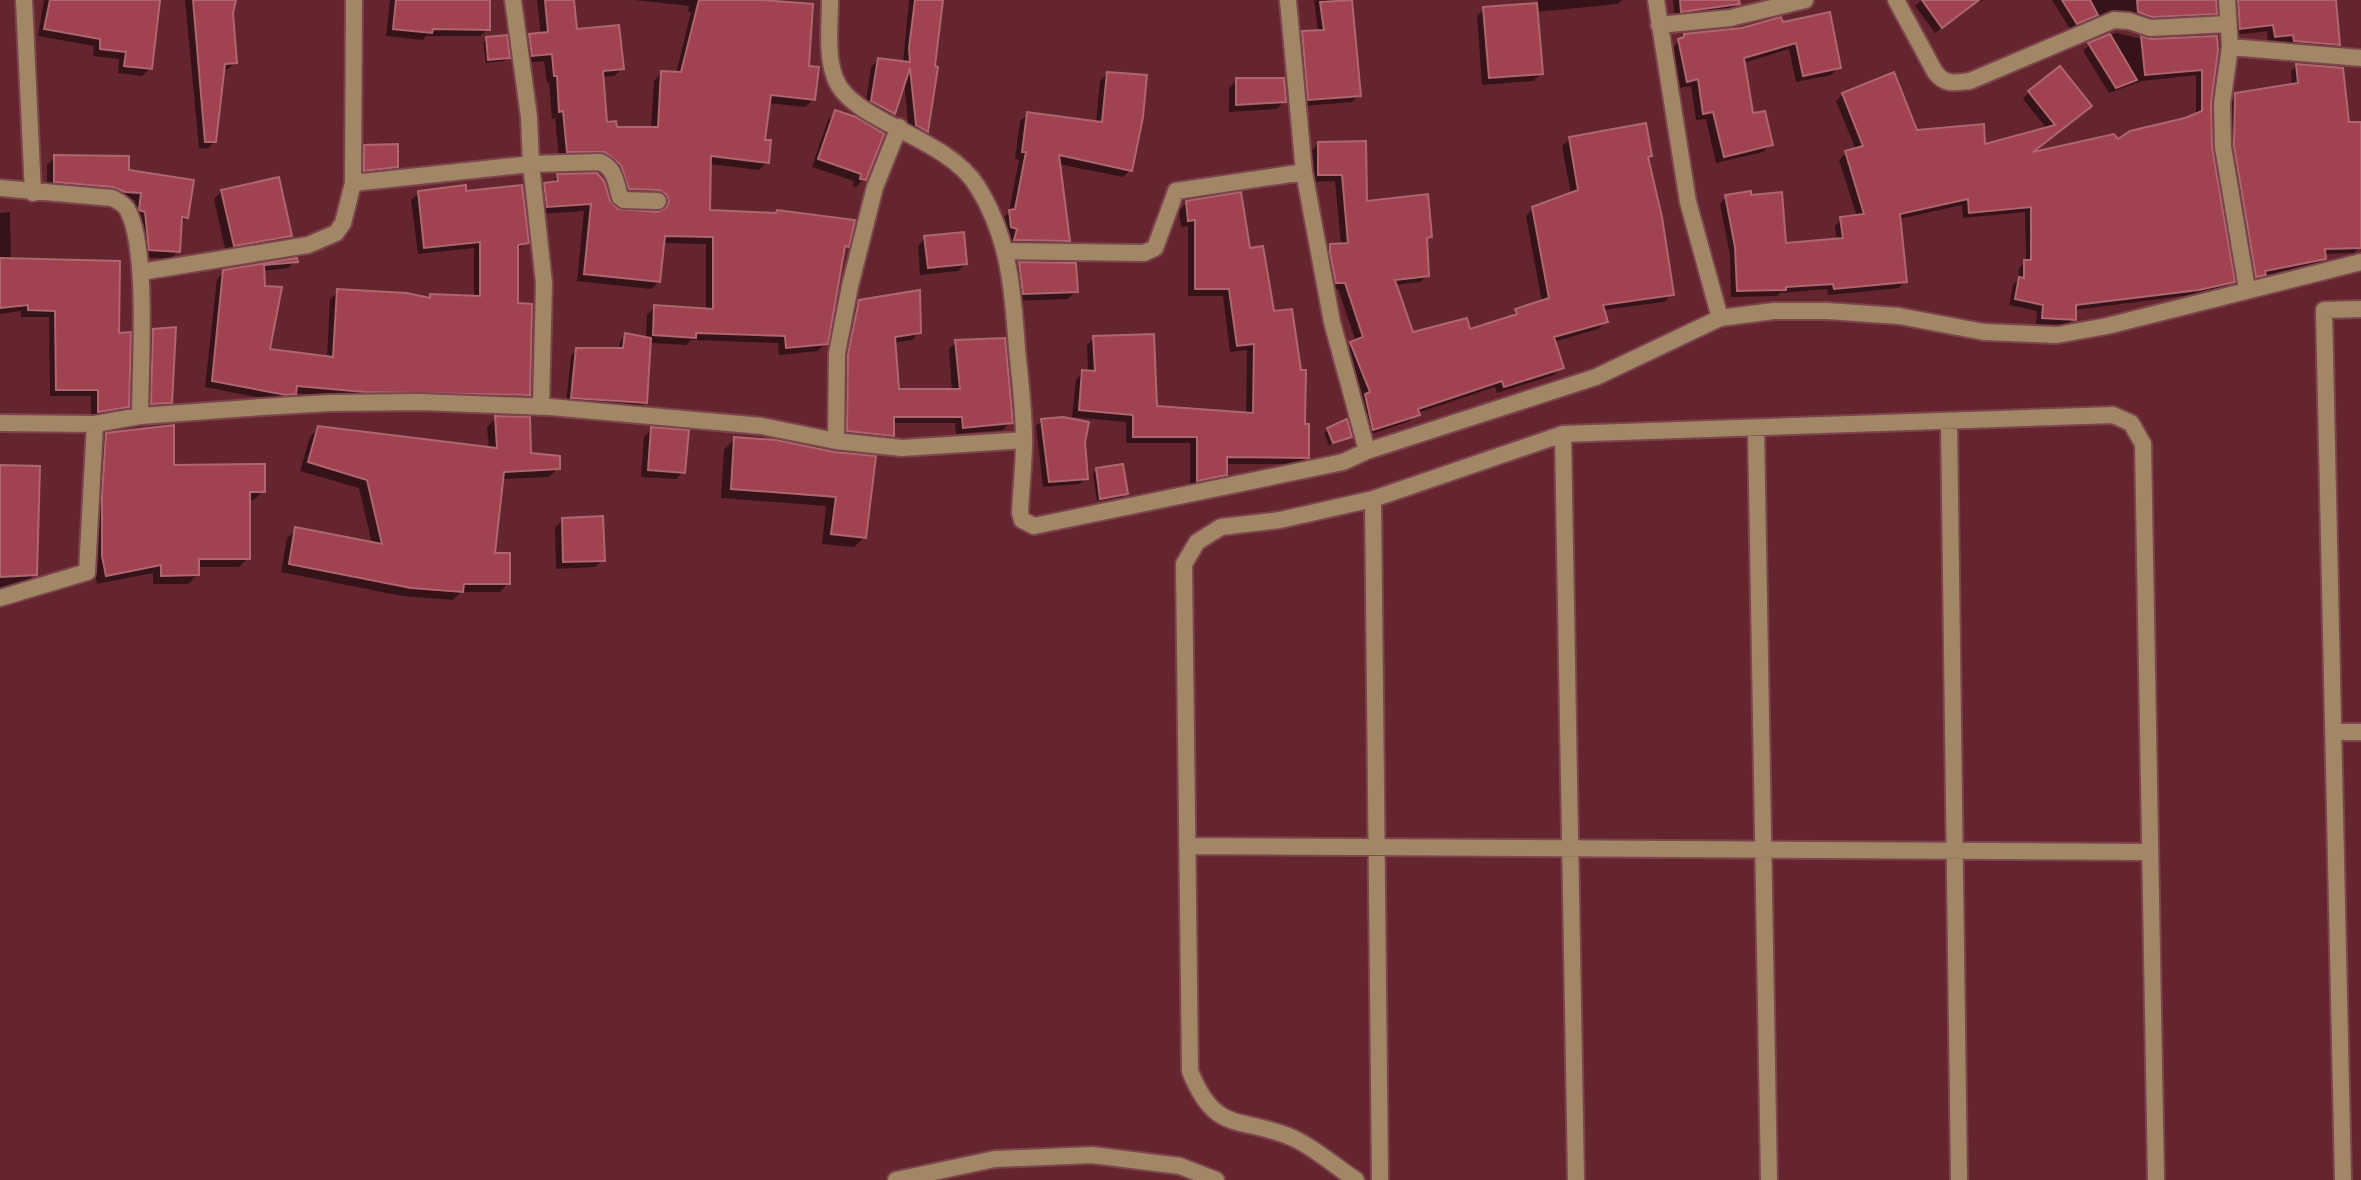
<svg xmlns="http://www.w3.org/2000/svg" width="2361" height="1180" viewBox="0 0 2361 1180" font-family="Barlow,sans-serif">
	<rect width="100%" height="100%" fill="#65252f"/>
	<!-- shadow -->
	<path fill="#0007" d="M 44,0 L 158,0 L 150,68 L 142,76 L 118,73 L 119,59 L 93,56 L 94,46 L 38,36 Z
		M 185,0 L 234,0 L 231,13 L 235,62 L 228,69 L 223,70 L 215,141 L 207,149 L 199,148 Z
		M 390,0 L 487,0 L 488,29 L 480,36 L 426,36 L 423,40 L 386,36 Z
		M 537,0 L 572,0 L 576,31 L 622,69 L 614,76 L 602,77 L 605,124 L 615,129 L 651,129 L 654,81 L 661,73 L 676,74 L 691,12 L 688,12 L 689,6 L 634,0 L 760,0 L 807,68 L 813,100 L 805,107 L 768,103 L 763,141 L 767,162 L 759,170 L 709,164 L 708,212 L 847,246 L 842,251 L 826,343 L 818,351 L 779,355 L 778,343 L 691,340 L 686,345 L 649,343 L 645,402 L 639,408 L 566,403 L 571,356 L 577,350 L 619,350 L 620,341 L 626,335 L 646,339 L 647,315 L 655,307 L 706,311 L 706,244 L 662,243 L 659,282 L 651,289 L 577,281 L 584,211 L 540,214 L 537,192 L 545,185 L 550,184 L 558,176 L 608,202 L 617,211 L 661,213 L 662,210 L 660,203 L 622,196 L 613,173 L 559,159 L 555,118 L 552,119 L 549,82 L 547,83 L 544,61 L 524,63 L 522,43 L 530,36 L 541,35 Z
		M 909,0 L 941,0 L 926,131 L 920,138 L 909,132 L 904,80 L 893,113 L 886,120 L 865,108 L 871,67 L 878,60 L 903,63 Z
		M 1314,0 L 1349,0 L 1359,95 L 1352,102 L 1302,106 L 1296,40 L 1303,33 L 1318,32 Z
		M 1538,0 L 1622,0 L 1618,4 L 1536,12 L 1541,74 L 1533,81 L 1482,85 L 1477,16 L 1484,9 L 1538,4 Z
		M 1673,0 L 1737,0 L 1738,4 L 1730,11 L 1675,18 Z
		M 1922,0 L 1984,0 L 1972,4 L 1935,33 L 1915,6 Z
		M 2052,0 L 2215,0 L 2215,13 L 2208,19 L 2144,23 L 2106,15 L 2070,29 Z
		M 2228,0 L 2334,0 L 2338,44 L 2332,51 L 2287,47 L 2287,41 L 2268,43 L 2267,31 L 2234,35 Z
		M 1781,24 L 1839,67 L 1831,75 L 1796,82 L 1789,49 L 1743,63 L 1751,116 L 1771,144 L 1763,152 L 1716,163 L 1706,119 L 1696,120 L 1691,86 L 1679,88 L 1672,48 L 1685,36 Z
		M 2116,33 L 2150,41 L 2215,38 L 2209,103 L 2210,147 L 2233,282 L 2226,288 L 2191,295 L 2074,310 L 2074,319 L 2067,325 L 2036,324 L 2037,311 L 2009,305 L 2013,285 L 2018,280 L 2019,268 L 2026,261 L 2025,212 L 1963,218 L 1962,205 L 1899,219 L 1905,281 L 1899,288 L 1828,295 L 1827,289 L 1780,293 L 1777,296 L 1731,297 L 1730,255 L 1720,204 L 1726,197 L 1784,245 L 1837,241 L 1835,226 L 1841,219 L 1857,217 L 1839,160 L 1846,153 L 1856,150 L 1836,101 L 1843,94 L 1916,132 L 1984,146 L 2047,129 L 2023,99 L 2029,92 L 2089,106 L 2028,155 L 2118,142 L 2196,116 L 2196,75 L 2142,81 L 2109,93 L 2083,51 L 2089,45 Z
		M 487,39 L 508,58 L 504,61 L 486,63 L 483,42 Z
		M 2297,66 L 2348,124 L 2361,124 L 2361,245 L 2354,253 L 2324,254 L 2324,259 L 2318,265 L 2262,276 L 2251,282 L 2229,153 L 2229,101 L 2236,95 L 2292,86 L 2291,71 Z
		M 1107,74 L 1130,170 L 1123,177 L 1058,164 L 1068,240 L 1061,248 L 1008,247 L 1010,237 L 1004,235 L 1002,219 L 1009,212 L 1019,160 L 1015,159 L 1020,121 L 1028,114 L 1096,123 L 1100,81 Z
		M 1237,80 L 1284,101 L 1277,109 L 1229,112 L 1229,88 Z
		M 836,112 L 864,179 L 856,187 L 853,186 L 854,181 L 812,167 L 828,120 Z
		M 1570,139 L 1650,156 L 1647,159 L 1671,294 L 1664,302 L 1602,310 L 1606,322 L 1598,329 L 1553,342 L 1562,367 L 1554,375 L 1497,393 L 1495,387 L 1417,413 L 1410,421 L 1366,436 L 1359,403 L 1363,398 L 1344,351 L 1356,342 L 1338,289 L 1329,290 L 1323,253 L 1331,246 L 1341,245 L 1335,181 L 1312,182 L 1311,151 L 1318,144 L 1365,203 L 1430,237 L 1425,241 L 1427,275 L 1420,282 L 1394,285 L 1412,335 L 1469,332 L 1508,319 L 1516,311 L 1542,302 L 1526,216 L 1533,208 L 1571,195 L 1562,146 Z
		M 365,147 L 396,166 L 388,174 L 357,177 L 357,155 Z
		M 55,157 L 127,172 L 187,217 L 180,224 L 178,251 L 171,259 L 142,257 L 132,218 L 135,200 L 47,189 L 47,165 Z
		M 222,191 L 290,236 L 282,243 L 226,253 L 214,199 Z
		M 419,193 L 465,193 L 527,243 L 516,250 L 516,305 L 528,394 L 521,402 L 357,398 L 294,393 L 287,400 L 277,401 L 205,387 L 217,279 L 224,272 L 295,260 L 288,268 L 262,271 L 268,350 L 327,358 L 330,299 L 338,292 L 427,299 L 431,296 L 474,298 L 474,248 L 418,254 L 411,200 Z
		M 1187,203 L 1248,250 L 1272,314 L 1303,426 L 1307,457 L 1300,464 L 1225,464 L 1225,474 L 1217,482 L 1190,487 L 1190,443 L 1126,443 L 1126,422 L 1072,417 L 1076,380 L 1083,372 L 1088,373 L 1087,345 L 1094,338 L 1155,408 L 1246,414 L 1247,350 L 1230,352 L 1223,296 L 1188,296 L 1188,226 L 1181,227 L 1179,210 Z
		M 10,212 L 11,260 L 116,335 L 127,406 L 120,413 L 91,418 L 91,396 L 50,396 L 49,317 L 21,317 L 21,311 L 0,314 L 0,213 Z
		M 925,238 L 965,264 L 958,271 L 920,275 L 918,246 Z
		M 1020,264 L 1076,291 L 1068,299 L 1016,301 L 1012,272 Z
		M 860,302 L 919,332 L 912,340 L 893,343 L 898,391 L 952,391 L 949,349 L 956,342 L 1010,422 L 1003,430 L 956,434 L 955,423 L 892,423 L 892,435 L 885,443 L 841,438 L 841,363 L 852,309 Z
		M 154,331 L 170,402 L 162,410 L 144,411 L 146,339 Z
		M 496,418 L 529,455 L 558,468 L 549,477 L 501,479 L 493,555 L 508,583 L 500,592 L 461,592 L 453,600 L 402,596 L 281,572 L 287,538 L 296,530 L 372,544 L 359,488 L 300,471 L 310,437 L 319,428 L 489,449 L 487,427 Z
		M 1042,421 L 1083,442 L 1086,478 L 1080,484 L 1043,487 L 1036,426 Z
		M 652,429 L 683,472 L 676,479 L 641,477 L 644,437 Z
		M 1328,430 L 1350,436 L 1329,445 L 1324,433 Z
		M 106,435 L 172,467 L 263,491 L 254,500 L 248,500 L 248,558 L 239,567 L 197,567 L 197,575 L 188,584 L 153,584 L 153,573 L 97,584 L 94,566 L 97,444 Z
		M 735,439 L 834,454 L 865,537 L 854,547 L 822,544 L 826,506 L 721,498 L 724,449 Z
		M 0,467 L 35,574 L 23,587 L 17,589 L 0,588 Z
		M 1097,470 L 1126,494 L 1122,497 L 1097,501 L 1093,473 Z
		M 562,520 L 603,560 L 595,567 L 556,569 L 555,528 Z"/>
	<!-- building -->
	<path fill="#a04250" stroke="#af666e" stroke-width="2" d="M 50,0 L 160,0 L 152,69 L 124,66 L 126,52 L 100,49 L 100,39 L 44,29 Z
		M 193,0 L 236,0 L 233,13 L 237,63 L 225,64 L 216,142 L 205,142 Z
		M 396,0 L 490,0 L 490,30 L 433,29 L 432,33 L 393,29 Z
		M 545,0 L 574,0 L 577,29 L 619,25 L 624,69 L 603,71 L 607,122 L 616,121 L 617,127 L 658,127 L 661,71 L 681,72 L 699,0 L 762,0 L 813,4 L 809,66 L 819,67 L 815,100 L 771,95 L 765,140 L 771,140 L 769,163 L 711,156 L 710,210 L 776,213 L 777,210 L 855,220 L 849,247 L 845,246 L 828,344 L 786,348 L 785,336 L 696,333 L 696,338 L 653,335 L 654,305 L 713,309 L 713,237 L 665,236 L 660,282 L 584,274 L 591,204 L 547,207 L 544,183 L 558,181 L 557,174 L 597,173 L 604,181 L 610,201 L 618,209 L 658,212 L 667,207 L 669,201 L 667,195 L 659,190 L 629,189 L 621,165 L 605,152 L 567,152 L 563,111 L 559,112 L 557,76 L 554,76 L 552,54 L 532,56 L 529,34 L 548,32 Z
		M 915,0 L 943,0 L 935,66 L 938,67 L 928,132 L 916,125 L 910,68 L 895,114 L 871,101 L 878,58 L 910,62 L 909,48 Z
		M 1352,0 L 1361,96 L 1308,100 L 1302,31 L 1324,30 L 1320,2 Z
		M 1680,0 L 1739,0 L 1740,4 L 1681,12 Z
		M 1922,0 L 1979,0 L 1942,28 Z
		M 2062,0 L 2090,0 L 2098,15 L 2077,24 Z
		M 2137,0 L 2216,0 L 2217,14 L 2152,17 L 2138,12 Z
		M 2238,0 L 2336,0 L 2340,45 L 2294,41 L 2293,35 L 2275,37 L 2273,25 L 2240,29 Z
		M 1537,3 L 1543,74 L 1489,78 L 1483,7 Z
		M 1830,12 L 1841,68 L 1803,76 L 1796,43 L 1744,58 L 1753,113 L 1765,111 L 1773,145 L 1724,157 L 1713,112 L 1703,114 L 1698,79 L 1687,82 L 1678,39 L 1684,37 L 1684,34 L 1742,28 L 1781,17 L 1783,22 Z
		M 2110,34 L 2137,80 L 2116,88 L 2088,43 Z
		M 507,35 L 510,58 L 488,60 L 486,37 Z
		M 2141,36 L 2151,39 L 2217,36 L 2218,50 L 2211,103 L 2212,147 L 2235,282 L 2199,290 L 2076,305 L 2076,320 L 2042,318 L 2043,305 L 2015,299 L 2019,277 L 2024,278 L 2024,260 L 2031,260 L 2031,207 L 1969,213 L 1968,199 L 1900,214 L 1907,282 L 1834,289 L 1833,284 L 1786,287 L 1786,290 L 1737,291 L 1735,247 L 1725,195 L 1751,191 L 1751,195 L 1782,192 L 1786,243 L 1843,238 L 1840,217 L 1864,214 L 1845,151 L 1863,146 L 1842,93 L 1894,72 L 1917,130 L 1984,124 L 1985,144 L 2055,125 L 2028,91 L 2060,66 L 2092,106 L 2033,152 L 2114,134 L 2118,139 L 2130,131 L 2185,118 L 2202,111 L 2202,70 L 2145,75 Z
		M 2296,64 L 2343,68 L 2349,122 L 2361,122 L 2361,248 L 2325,249 L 2326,259 L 2265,271 L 2266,275 L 2256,277 L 2234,146 L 2235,93 L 2298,83 Z
		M 1107,72 L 1147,75 L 1143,117 L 1132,171 L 1059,155 L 1070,241 L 1014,240 L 1017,229 L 1011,227 L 1009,210 L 1015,209 L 1026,152 L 1022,152 L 1027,112 L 1102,122 Z
		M 1236,78 L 1284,78 L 1286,102 L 1236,105 Z
		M 835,110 L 856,117 L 884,134 L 866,180 L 860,179 L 861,174 L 818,159 Z
		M 1646,123 L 1652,156 L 1648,157 L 1662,217 L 1674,295 L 1603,305 L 1608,322 L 1554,337 L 1564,368 L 1504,387 L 1502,381 L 1418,409 L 1420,415 L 1373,430 L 1365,394 L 1370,392 L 1350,342 L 1363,337 L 1345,283 L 1336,283 L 1330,253 L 1330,244 L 1348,243 L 1342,175 L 1318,175 L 1318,142 L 1366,141 L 1367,201 L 1428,194 L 1432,237 L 1427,238 L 1429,276 L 1395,280 L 1413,332 L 1467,318 L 1470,329 L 1517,314 L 1515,309 L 1549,298 L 1532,207 L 1578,190 L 1569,137 Z
		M 398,144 L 398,167 L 364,171 L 364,145 Z
		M 54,155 L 129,156 L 129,170 L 194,180 L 188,218 L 182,217 L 180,252 L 149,250 L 145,212 L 139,210 L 141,193 L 125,192 L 113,187 L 54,182 Z
		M 279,177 L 292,236 L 234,246 L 221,190 Z
		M 466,185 L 466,191 L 522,185 L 529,243 L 518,245 L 518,303 L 532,304 L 530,395 L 365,392 L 297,386 L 296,394 L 286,395 L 212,381 L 223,270 L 297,258 L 298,262 L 264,265 L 265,286 L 282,287 L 270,349 L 333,357 L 337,289 L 407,293 L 430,298 L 430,294 L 480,296 L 480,242 L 424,248 L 418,191 Z
		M 1241,192 L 1250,248 L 1263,246 L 1274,311 L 1292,309 L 1301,370 L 1306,370 L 1305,424 L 1309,424 L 1309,458 L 1227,457 L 1227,475 L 1197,481 L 1197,437 L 1133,437 L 1133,415 L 1079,410 L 1082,370 L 1095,371 L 1093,336 L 1154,334 L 1157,406 L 1253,413 L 1254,344 L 1237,346 L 1229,289 L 1195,289 L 1195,220 L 1188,221 L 1186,201 Z
		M 964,232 L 967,264 L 928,268 L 924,236 Z
		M 0,258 L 120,261 L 119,333 L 131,332 L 129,407 L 98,412 L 98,390 L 56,390 L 55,311 L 28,310 L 28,305 L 0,308 Z
		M 1019,262 L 1076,263 L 1078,292 L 1023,294 Z
		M 920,290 L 921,333 L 895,337 L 899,389 L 960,389 L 955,340 L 1005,338 L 1013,423 L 963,428 L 962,417 L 894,417 L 894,436 L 847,431 L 848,354 L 859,300 Z
		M 176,327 L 172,403 L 151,404 L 153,329 Z
		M 625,333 L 651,338 L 647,403 L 571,398 L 576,348 L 623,348 Z
		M 495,416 L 530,417 L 531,453 L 560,456 L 560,469 L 504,472 L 495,553 L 510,553 L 510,584 L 464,584 L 463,592 L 411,588 L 289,564 L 295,527 L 382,544 L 367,480 L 308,462 L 318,426 L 497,448 Z
		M 1063,417 L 1089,422 L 1085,442 L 1088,479 L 1049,482 L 1041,419 Z
		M 1347,419 L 1352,437 L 1333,443 L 1327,428 Z
		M 174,425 L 174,465 L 265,464 L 265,492 L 250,492 L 250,559 L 199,559 L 199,575 L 161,576 L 161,565 L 106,576 L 102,556 L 102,495 L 106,433 Z
		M 651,427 L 689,430 L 685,473 L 648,470 Z
		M 734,437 L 776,440 L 834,452 L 876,456 L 866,538 L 831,534 L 836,497 L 731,489 Z
		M 1123,464 L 1128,494 L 1100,499 L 1096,468 Z
		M 0,465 L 40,466 L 37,575 L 0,577 Z
		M 603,516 L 605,561 L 563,562 L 562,518 Z"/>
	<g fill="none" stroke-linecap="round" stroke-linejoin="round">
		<!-- minor casing -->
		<g stroke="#7d444d" stroke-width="20">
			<path id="minor" d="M 24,0 L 33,193
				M 513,0 L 529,117 L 531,164 L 544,283 L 541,406
				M 830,0 C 830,26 826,54 835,78 C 851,122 946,136 977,186 C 1009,236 1013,291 1017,349 C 1020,379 1024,410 1024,440 C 1024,464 1021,489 1020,513 L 1022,520 L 1034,526 L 1343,462 L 1367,451 L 1596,377 L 1720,318 L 1774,311 L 1827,311 L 1899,316 L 1984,332 L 2057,335 L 2107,326 L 2361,262
				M 1288,0 L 1304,172 L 1332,322 L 1367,451
				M 1656,0 L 1688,202 L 1720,318
				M 1896,0 L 1935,72 C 1945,85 1953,83 1970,81 L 2114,20 L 2129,21 L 2150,28 L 2228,24
				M 2227,0 L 2230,47 L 2222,103 L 2223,147 L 2247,289
				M 1659,25 L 1730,18 L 1805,0
				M 2230,47 L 2361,58
				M 353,183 L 531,164 L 600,162 C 615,168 616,183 620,197 L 624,200 L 658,201
				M 0,188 L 112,198 C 118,201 123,203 127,209 C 149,247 140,368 140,416
				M 1007,251 L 1144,253 L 1155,248 L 1176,191 L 1304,172
				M 141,272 L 308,245 L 336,233 L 343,223 L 353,183 L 354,0
				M 1949,421 L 1959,1180
				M 0,423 L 95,424 L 140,416 L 262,407 L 329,403 L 421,402 L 550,407 L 762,426 L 836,441 L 902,448 L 1024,440
				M 1756,428 L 1769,1180
				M 1563,434 L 1576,1180
				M 836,441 L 837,353 L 850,286 L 875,187 L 899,127
				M 1373,499 L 1380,1180
				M 0,598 L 87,572 L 95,424
				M 2333,732 L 2361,732
				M 1187,846 L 2150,852
				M 896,1180 L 995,1159 L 1092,1155 L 1180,1166 L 1216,1180
				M 1356,1180 C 1336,1167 1315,1148 1293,1138 C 1240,1115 1216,1136 1190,1071 L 1184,564 L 1197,542 L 1221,527 L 1280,520 L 1373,499 L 1563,434 L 2113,415 L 2131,423 L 2143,444 L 2156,1180
				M 2343,1180 L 2324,310 L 2361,309"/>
		</g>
		<!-- minor -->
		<use href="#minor" stroke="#a18766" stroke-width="16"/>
	</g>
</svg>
